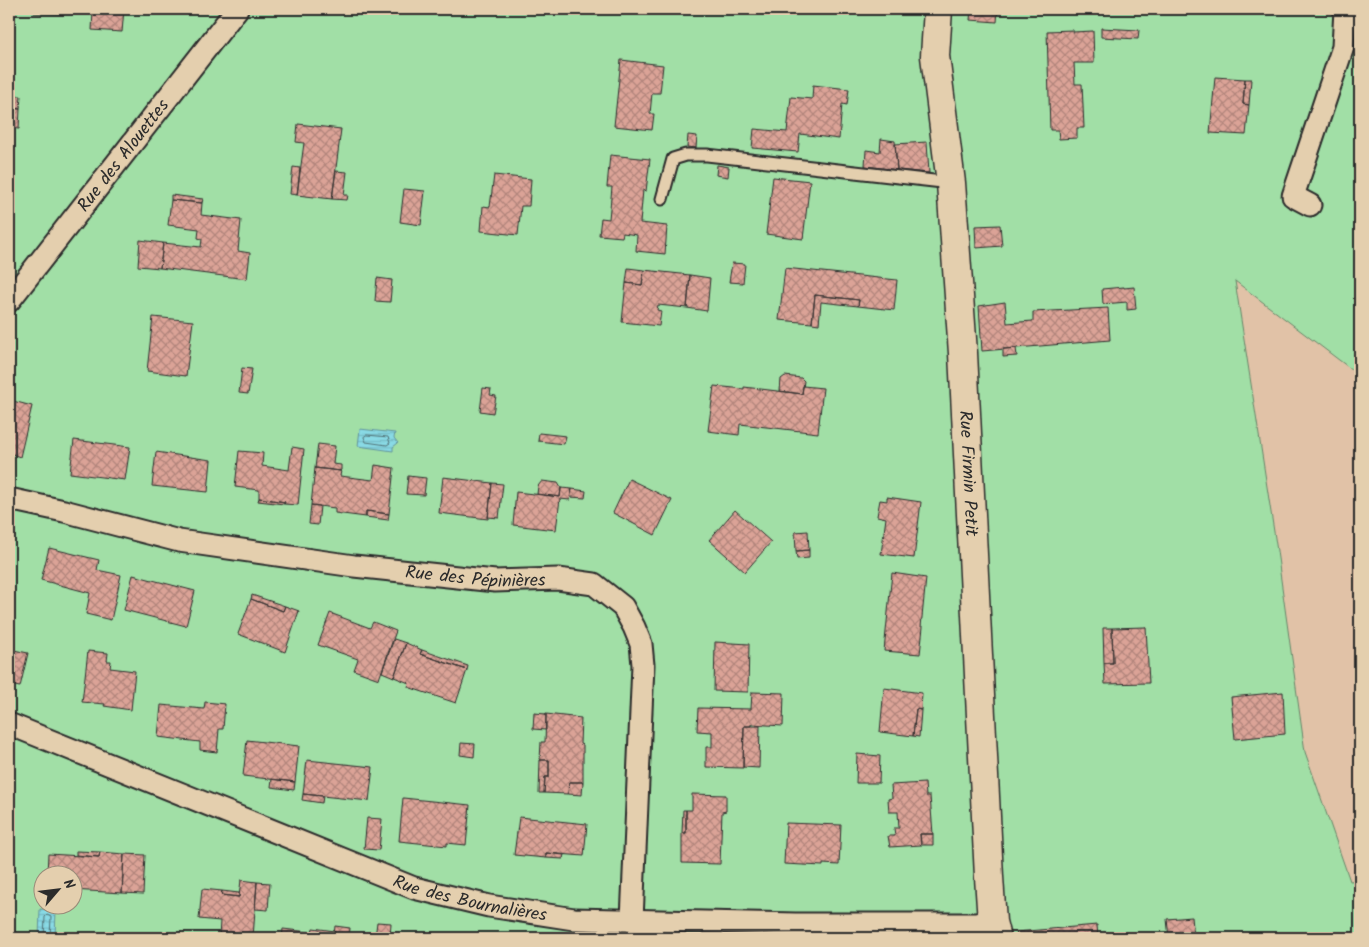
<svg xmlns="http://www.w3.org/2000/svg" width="1369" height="947" viewBox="0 0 1369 947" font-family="Kalam,sans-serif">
	<defs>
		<pattern id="water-rules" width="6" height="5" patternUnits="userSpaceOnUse" patternTransform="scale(1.25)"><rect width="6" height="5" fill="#89dae5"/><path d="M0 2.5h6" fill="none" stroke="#76bbc5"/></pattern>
		<pattern id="building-cross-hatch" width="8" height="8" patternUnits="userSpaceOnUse" patternTransform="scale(1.25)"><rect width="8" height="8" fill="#dba397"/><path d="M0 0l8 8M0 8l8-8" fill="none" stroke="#b2857b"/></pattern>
	</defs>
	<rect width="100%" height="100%" fill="#e1c2a7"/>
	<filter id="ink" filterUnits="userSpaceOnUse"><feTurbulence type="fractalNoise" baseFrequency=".02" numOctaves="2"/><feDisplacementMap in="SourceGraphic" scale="10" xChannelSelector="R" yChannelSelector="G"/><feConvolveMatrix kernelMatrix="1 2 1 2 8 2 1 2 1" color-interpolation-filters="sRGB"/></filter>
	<g filter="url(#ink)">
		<!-- park -->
		<path fill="#a1dfa6" stroke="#668568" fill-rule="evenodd" d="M 9,9 L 1360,9 L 1360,376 L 1235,281 L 1277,551 L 1305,752 L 1350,881 L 1360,880 L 1360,938 L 9,938 ZM 42,874 L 72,874 L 72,904 L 42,904 Z"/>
		<!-- water -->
		<path fill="url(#water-rules)" stroke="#63949b" d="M 360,429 L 395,433 L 394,438 L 398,443 L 393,447 L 393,451 L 358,446 Z
			M 40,909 L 56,910 L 55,938 L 39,938 Z"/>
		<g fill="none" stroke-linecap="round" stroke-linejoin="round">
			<!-- shore -->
			<path stroke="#517175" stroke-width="1" d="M 367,435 L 388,437 L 390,443 L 387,445 L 366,442 L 364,437 Z
				M 44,938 L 45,917 L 47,915 L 51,917 L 50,938"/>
		</g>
		<!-- building -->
		<path fill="url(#building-cross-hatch)" stroke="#2b2b2b" d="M 34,9 L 124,9 L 122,32 L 92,30 L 93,11 L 65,10 L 64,14 L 34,13 Z
			M 971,9 L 998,9 L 997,22 L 970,20 Z
			M 1101,28 L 1139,30 L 1138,39 L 1101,37 Z
			M 1073,30 L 1073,32 L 1093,31 L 1094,63 L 1074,63 L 1075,84 L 1082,84 L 1084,128 L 1077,128 L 1077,138 L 1059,139 L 1058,130 L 1050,130 L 1047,31 Z
			M 621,60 L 663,65 L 660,93 L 652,93 L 650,114 L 654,114 L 652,130 L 614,126 Z
			M 1215,77 L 1245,79 L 1243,104 L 1249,105 L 1246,135 L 1210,133 Z
			M 1245,79 L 1251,79 L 1249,105 L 1243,104 Z
			M 813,85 L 849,89 L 847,105 L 842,104 L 839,139 L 800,134 L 798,152 L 752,148 L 754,129 L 787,132 L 791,97 L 812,99 Z
			M 9,96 L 21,96 L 20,109 L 9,108 Z
			M 9,108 L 20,109 L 19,129 L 9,128 Z
			M 298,124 L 341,129 L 332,199 L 297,195 L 304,143 L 296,142 Z
			M 688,135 L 697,136 L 696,148 L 687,147 Z
			M 881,139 L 895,141 L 897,170 L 865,166 L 866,150 L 880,152 Z
			M 927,142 L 929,173 L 897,170 L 895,144 Z
			M 610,155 L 650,159 L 646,191 L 643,190 L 640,223 L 667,226 L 665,254 L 636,251 L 637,235 L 623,233 L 622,237 L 599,235 L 601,218 L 609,219 L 612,187 L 607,187 Z
			M 717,165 L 729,167 L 728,177 L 716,175 Z
			M 293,167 L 300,168 L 297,195 L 290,194 Z
			M 336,171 L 347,172 L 344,195 L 348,195 L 347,200 L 332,199 Z
			M 494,175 L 531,179 L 529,206 L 521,206 L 518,235 L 481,231 L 483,206 L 490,207 Z
			M 773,177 L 810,181 L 803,239 L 766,234 Z
			M 404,189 L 425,191 L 421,225 L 400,222 Z
			M 171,195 L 203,199 L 202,203 L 171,200 Z
			M 171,200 L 202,203 L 201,215 L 241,220 L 238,251 L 250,253 L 247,279 L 160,268 L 163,243 L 201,247 L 202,239 L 198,238 L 199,229 L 168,225 Z
			M 1000,225 L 1002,246 L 976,248 L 975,226 Z
			M 140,240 L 163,243 L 160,268 L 138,266 Z
			M 732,263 L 745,264 L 743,283 L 729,282 Z
			M 628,268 L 644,270 L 642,285 L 626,283 Z
			M 785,268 L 897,280 L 894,310 L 858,306 L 859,300 L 815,295 L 812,323 L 779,320 Z
			M 644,270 L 690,275 L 687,308 L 658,305 L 657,310 L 661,311 L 659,326 L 622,322 L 626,283 L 642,285 Z
			M 690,275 L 710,278 L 707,311 L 687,308 Z
			M 377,278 L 392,280 L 390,302 L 375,301 Z
			M 1124,287 L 1124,288 L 1134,287 L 1136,309 L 1127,310 L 1127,302 L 1103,304 L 1102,289 Z
			M 815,295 L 859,300 L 858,306 L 821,302 L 819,324 L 812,323 Z
			M 1005,302 L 1007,323 L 1033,321 L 1033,312 L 1108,308 L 1110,340 L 982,351 L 979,306 Z
			M 153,317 L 193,321 L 186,376 L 147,371 Z
			M 1016,348 L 1017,356 L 1003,357 L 1003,349 Z
			M 242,368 L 252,369 L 248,394 L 239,393 Z
			M 785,376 L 801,378 L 804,381 L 802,394 L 780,391 L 781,379 Z
			M 714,386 L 744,389 L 744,387 L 802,394 L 803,386 L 823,388 L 818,433 L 740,424 L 739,435 L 708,431 Z
			M 483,388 L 491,389 L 490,395 L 496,396 L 493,413 L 480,411 Z
			M 9,400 L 32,406 L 20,457 L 9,453 Z
			M 539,433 L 566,436 L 564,444 L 538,441 Z
			M 74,440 L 130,447 L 125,480 L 70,473 Z
			M 318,444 L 335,446 L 333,464 L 341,465 L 341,471 L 315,468 Z
			M 292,447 L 304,449 L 298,505 L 284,504 L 285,502 L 259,498 L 259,490 L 235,487 L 239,451 L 263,453 L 262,466 L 289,470 Z
			M 156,452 L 211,460 L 208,492 L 152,486 Z
			M 375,465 L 394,468 L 389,514 L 366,511 L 366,517 L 335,513 L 335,508 L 311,505 L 315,468 L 341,471 L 340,476 L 373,480 Z
			M 408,476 L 426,478 L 424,495 L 406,494 Z
			M 443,477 L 492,483 L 488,519 L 439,513 Z
			M 629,479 L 672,500 L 655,535 L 613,513 Z
			M 542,481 L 558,483 L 561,488 L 560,497 L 537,494 L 538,486 Z
			M 492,483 L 503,484 L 499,518 L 488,517 Z
			M 561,488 L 572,489 L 570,500 L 560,499 L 556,530 L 513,525 L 516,492 L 560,497 Z
			M 572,489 L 586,491 L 585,498 L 570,497 Z
			M 887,497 L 921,502 L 914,558 L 881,554 L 886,518 L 877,516 L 880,500 L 887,501 Z
			M 259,498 L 285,502 L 284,504 L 258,501 Z
			M 311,505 L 320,506 L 318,525 L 309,524 Z
			M 735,510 L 771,542 L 745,572 L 709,540 Z
			M 366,511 L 389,514 L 388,520 L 366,517 Z
			M 808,531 L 809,550 L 796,551 L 795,532 Z
			M 49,548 L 99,560 L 97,570 L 121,575 L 111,620 L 86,614 L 90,593 L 41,580 Z
			M 809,550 L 809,558 L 797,559 L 796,551 Z
			M 892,573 L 926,578 L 921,627 L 923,627 L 920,654 L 884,651 Z
			M 133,575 L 195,591 L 186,626 L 124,610 Z
			M 252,595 L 285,606 L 283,611 L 251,599 Z
			M 251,599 L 283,611 L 285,606 L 299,611 L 285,652 L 238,634 Z
			M 330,613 L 370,628 L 373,622 L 396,631 L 379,679 L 354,670 L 358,659 L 318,645 Z
			M 1146,627 L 1149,683 L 1105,684 L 1104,663 L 1113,663 L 1112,628 Z
			M 1103,628 L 1112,628 L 1113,663 L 1104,663 Z
			M 394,639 L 406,643 L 394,677 L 382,672 Z
			M 715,642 L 749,644 L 748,692 L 714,691 Z
			M 406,643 L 422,650 L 420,654 L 467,670 L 456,703 L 408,687 L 409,683 L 394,677 Z
			M 9,649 L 28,653 L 20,687 L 9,685 Z
			M 422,650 L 468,666 L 467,670 L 420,654 Z
			M 88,651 L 108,653 L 107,661 L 111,661 L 110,668 L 135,671 L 131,710 L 104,706 L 105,704 L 82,702 Z
			M 884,688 L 922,693 L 921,710 L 916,709 L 913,736 L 880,732 Z
			M 752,692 L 784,693 L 783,726 L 751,724 L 751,726 L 744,726 L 743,768 L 706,767 L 706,747 L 712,747 L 712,732 L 697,731 L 698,708 L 751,709 Z
			M 1283,692 L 1285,734 L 1235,739 L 1231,697 Z
			M 205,702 L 225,704 L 223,729 L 219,729 L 217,752 L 200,750 L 200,742 L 158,737 L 161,705 L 204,709 Z
			M 916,709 L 921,710 L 919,737 L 913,736 Z
			M 534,713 L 546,714 L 546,730 L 533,729 Z
			M 546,714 L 581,718 L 580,744 L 583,745 L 583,782 L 569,782 L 568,794 L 544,793 L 545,777 L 549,777 L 549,760 L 540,760 L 541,742 L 545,742 Z
			M 744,726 L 760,726 L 759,768 L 743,767 Z
			M 247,740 L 299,746 L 295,782 L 243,776 Z
			M 461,743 L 475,744 L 474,757 L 460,755 Z
			M 857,754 L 880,756 L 879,783 L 856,783 Z
			M 307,760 L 373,767 L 369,801 L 303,794 Z
			M 540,760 L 549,760 L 549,777 L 545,777 L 544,793 L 539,793 Z
			M 272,779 L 295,782 L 294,790 L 271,787 Z
			M 569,782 L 583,782 L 582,795 L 568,794 Z
			M 925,783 L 926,796 L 930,796 L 933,834 L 920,834 L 921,845 L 890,847 L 888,836 L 895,836 L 894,828 L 899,828 L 898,812 L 889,812 L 888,799 L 892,798 L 891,785 Z
			M 303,794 L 323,796 L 322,803 L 302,800 Z
			M 692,794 L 726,795 L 726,811 L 722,812 L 720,864 L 682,863 L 682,833 L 686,833 L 686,810 L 692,810 Z
			M 403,798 L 470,805 L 466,845 L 447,843 L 447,846 L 399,841 Z
			M 683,810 L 686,810 L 686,833 L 682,833 Z
			M 519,817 L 587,824 L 584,856 L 546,853 L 546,858 L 514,855 Z
			M 367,818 L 382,819 L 379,850 L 364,849 Z
			M 786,823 L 841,825 L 839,865 L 823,864 L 823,866 L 784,864 Z
			M 920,834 L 933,834 L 933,845 L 921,845 Z
			M 76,851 L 100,852 L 99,857 L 76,855 Z
			M 100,852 L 124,854 L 122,893 L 72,890 L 72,874 L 47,874 L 48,854 L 99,857 Z
			M 546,853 L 564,855 L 563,859 L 546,858 Z
			M 124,854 L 145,855 L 143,894 L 122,893 Z
			M 241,880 L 257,882 L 253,938 L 219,938 L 220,921 L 199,919 L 202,889 L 222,891 L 221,895 L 239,897 Z
			M 257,882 L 270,883 L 268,910 L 255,909 Z
			M 222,891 L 239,893 L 239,897 L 221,895 Z
			M 1192,917 L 1194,938 L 1169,938 L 1167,919 Z
			M 377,922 L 391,923 L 390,938 L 375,938 Z
			M 1097,925 L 1098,938 L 1018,938 L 1016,932 Z
			M 335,926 L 350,928 L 349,938 L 282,938 L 283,929 L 334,935 Z
			M 313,928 L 335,931 L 334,935 L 312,933 Z"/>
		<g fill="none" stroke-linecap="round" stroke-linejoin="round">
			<!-- service casing -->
			<g stroke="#2b2b2b" stroke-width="15">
				<path id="service" d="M 662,199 L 673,159 L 686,155 L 707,155 L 951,183"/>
			</g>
			<!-- minor casing -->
			<g stroke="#2b2b2b" stroke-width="25">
				<g id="minor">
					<path d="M 1310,205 L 1293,196 L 1343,47 L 1345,9"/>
					<path id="s1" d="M 9,301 L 237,9"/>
					<path id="s2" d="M 9,499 L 64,511 L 179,541 L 354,566 L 495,581 L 558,579 L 594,584 L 623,607 L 634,627 L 641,644 L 643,665 L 632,920"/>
					<path id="s3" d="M 9,724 L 414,888 L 489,906 L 574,919 L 795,924 L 977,924 L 992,922"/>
				</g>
			</g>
			<!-- tertiary casing -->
			<g stroke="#2b2b2b" stroke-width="31">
				<g id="tertiary">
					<path id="s4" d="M 938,9 L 935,56 L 951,183 L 963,353 L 989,877 L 992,922 L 996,938"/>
				</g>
			</g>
			<!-- service -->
			<use href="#service" stroke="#e4cfae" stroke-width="11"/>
			<!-- minor -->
			<use href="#minor" stroke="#e4cfae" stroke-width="21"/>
			<!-- tertiary -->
			<use href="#tertiary" stroke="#e4cfae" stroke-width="28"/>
		</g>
	</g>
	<g text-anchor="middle" stroke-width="5" stroke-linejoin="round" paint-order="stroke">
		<!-- street labels -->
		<g font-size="18" fill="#2b2b2b" stroke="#e4cfae">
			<text dy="6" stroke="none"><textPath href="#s1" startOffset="185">Rue des Alouettes</textPath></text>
			<text dy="6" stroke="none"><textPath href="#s4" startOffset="466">Rue Firmin Petit</textPath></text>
			<text dy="6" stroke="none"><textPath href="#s2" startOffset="474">Rue des Pépinières</textPath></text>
			<text dy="6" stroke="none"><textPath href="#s3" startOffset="494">Rue des Bournalières</textPath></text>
		</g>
	</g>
	<!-- margin -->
	<rect width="1369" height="947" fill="none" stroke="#e4cfae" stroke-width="30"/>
	<rect x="15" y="15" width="1339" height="917" fill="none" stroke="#2b2b2b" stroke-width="2" filter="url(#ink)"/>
	<!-- north arrow -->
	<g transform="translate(58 890) rotate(62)"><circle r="24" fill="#e4cfae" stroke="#9a8d7a"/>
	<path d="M0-4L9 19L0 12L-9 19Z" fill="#2b2b2b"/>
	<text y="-8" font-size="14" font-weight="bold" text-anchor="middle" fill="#2b2b2b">N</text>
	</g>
</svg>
